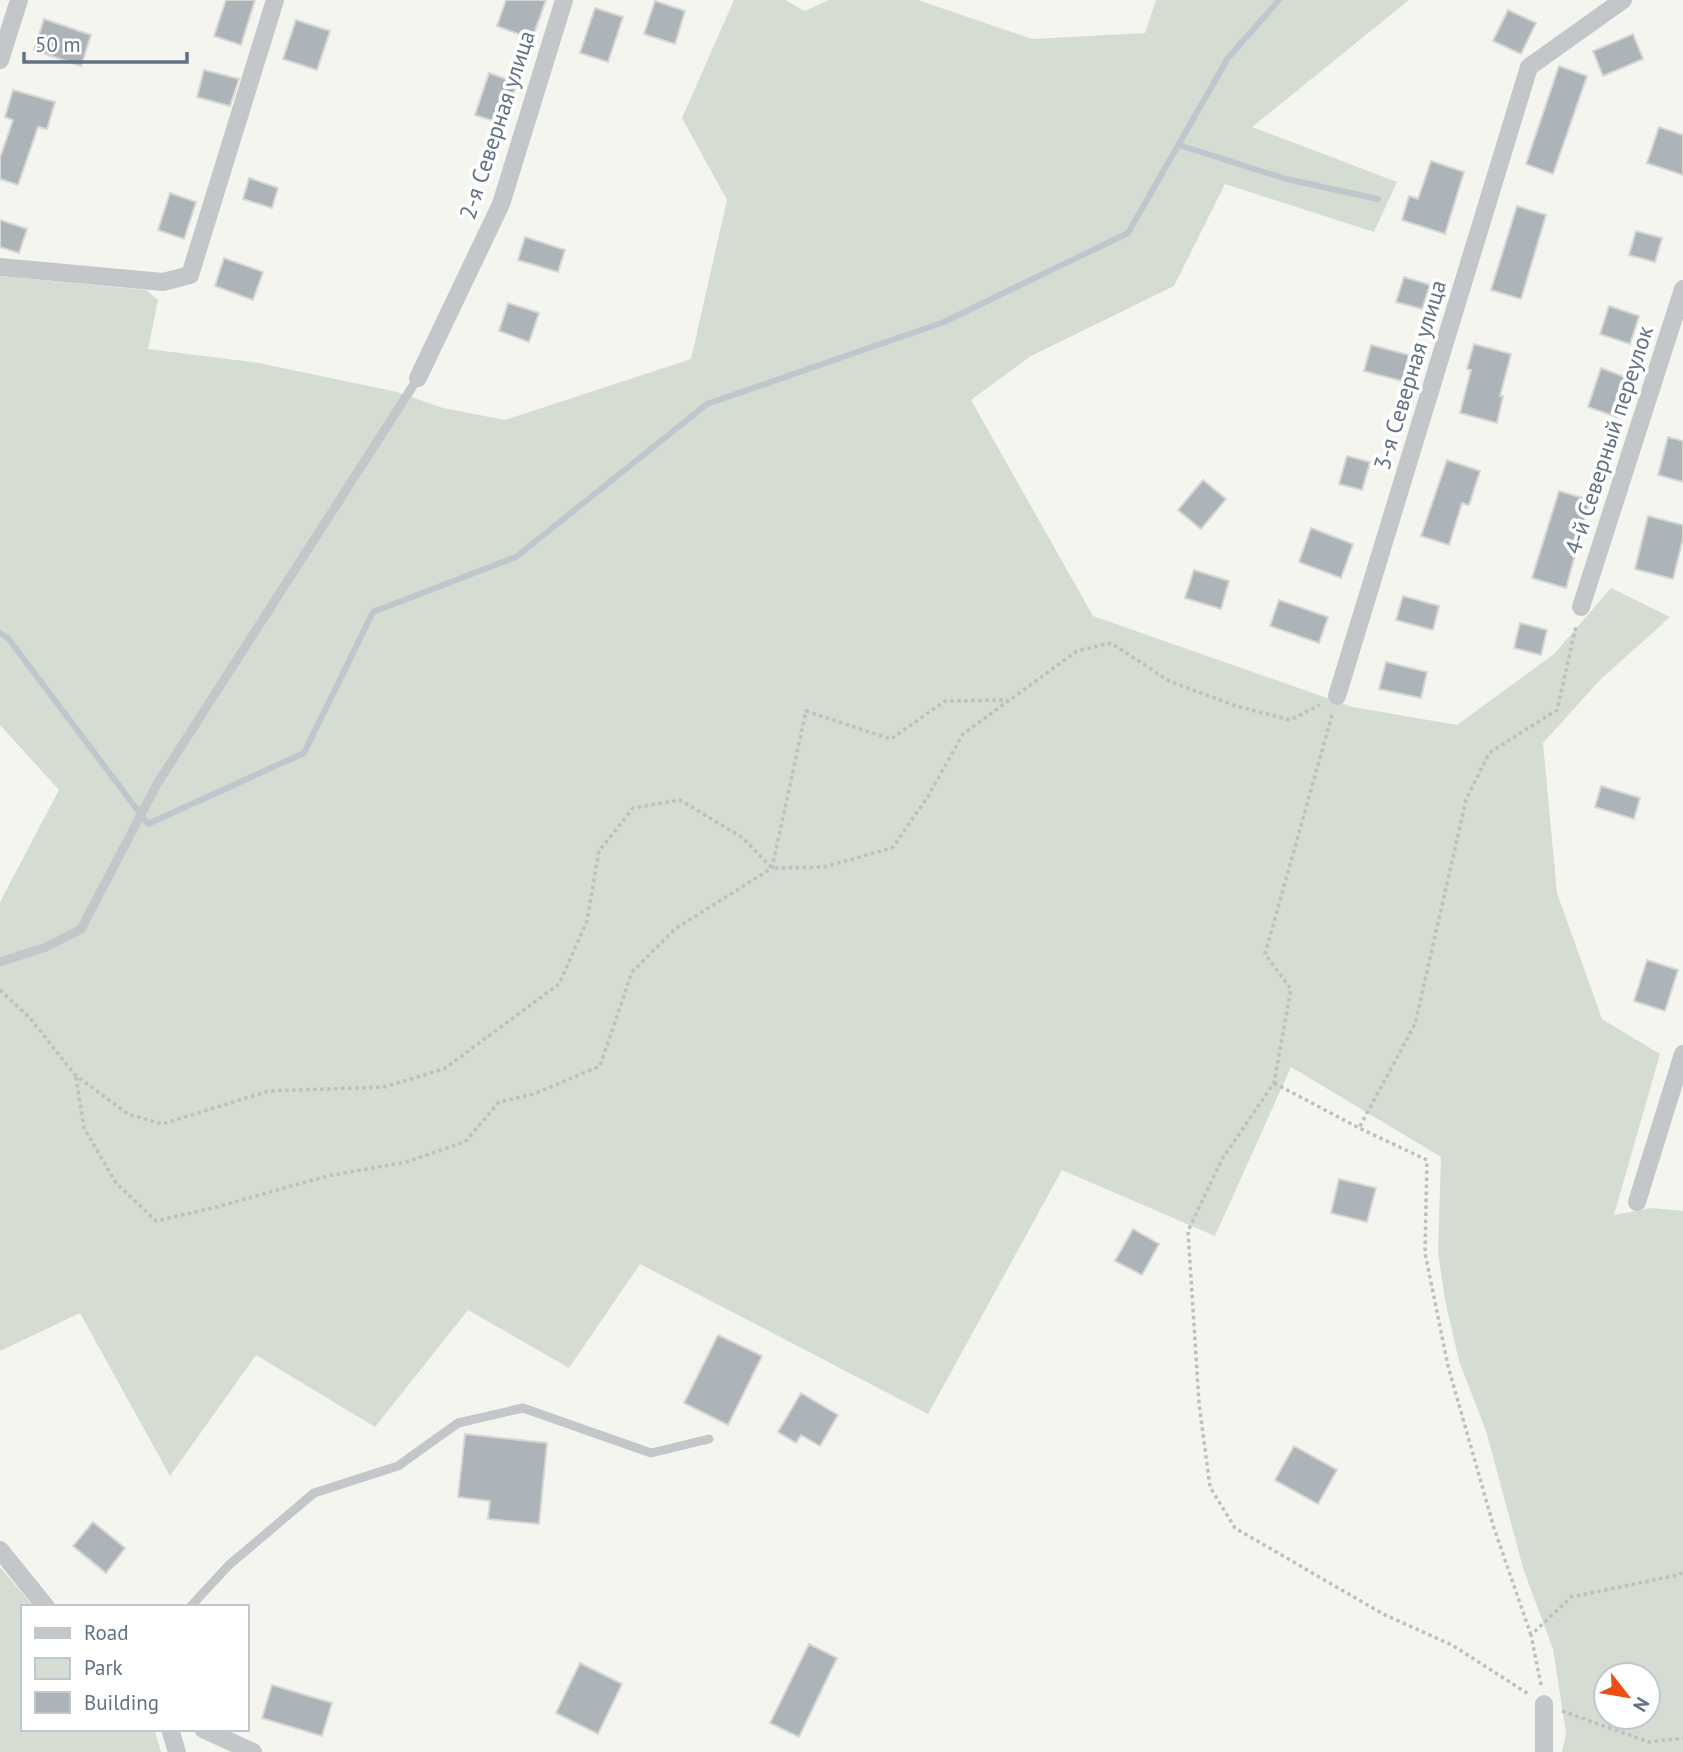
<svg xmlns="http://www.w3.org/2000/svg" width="1683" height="1752" viewBox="0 0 1683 1752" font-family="'PT Sans',sans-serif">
	<rect width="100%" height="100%" fill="#f5f5f0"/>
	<!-- green -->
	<path fill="#d5dcd1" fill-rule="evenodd" d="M 734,0 L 785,0 L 805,11 L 829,0 L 918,0 L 1032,39 L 1145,33 L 1156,0 L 1409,0 L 1252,127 L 1397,182 L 1374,232 L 1225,184 L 1174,286 L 1031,356 L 971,400 L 1093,616 L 1353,707 L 1457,725 L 1554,654 L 1611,588 L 1670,617 L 1600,680 L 1543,743 L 1557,893 L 1602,1019 L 1660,1054 L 1614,1215 L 1652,1208 L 1683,1211 L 1683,1752 L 1562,1752 L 1566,1733 L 1553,1649 L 1524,1571 L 1486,1431 L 1459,1361 L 1445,1300 L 1438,1252 L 1441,1157 L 1291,1067 L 1215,1236 L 1062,1170 L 928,1414 L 640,1264 L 569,1368 L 468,1310 L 375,1427 L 256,1355 L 170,1476 L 80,1313 L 0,1351 L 0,902 L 59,790 L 0,725 L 0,276 L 146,290 L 158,300 L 148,349 L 259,363 L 397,392 L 443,408 L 505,420 L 691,359 L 727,200 L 682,118 ZM 1606,1675 L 1648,1675 L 1648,1717 L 1606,1717 Z
		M 0,1567 L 34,1607 L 23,1607 L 23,1729 L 154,1729 L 161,1752 L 0,1752 Z"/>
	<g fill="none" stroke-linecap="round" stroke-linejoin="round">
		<!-- stream -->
		<path stroke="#bcc8cd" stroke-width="6" d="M 1179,145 L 1286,179 L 1378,199
			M 0,633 L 8,638 L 148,824 L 304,753 L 373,612 L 516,557 L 707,404 L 944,322 L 1128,233 L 1228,58 L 1279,0"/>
	</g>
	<!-- building -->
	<path fill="#acb3b9" stroke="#d6d6d3" stroke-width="2" d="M 226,0 L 255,0 L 241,45 L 214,36 Z
		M 506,0 L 546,0 L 532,39 L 497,26 Z
		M 655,1 L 685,11 L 675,44 L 644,34 Z
		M 595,8 L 623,17 L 608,62 L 580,53 Z
		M 1508,10 L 1536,23 L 1521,54 L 1493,41 Z
		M 44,19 L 91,35 L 81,66 L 34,50 Z
		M 296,20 L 330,31 L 317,70 L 283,59 Z
		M 1633,34 L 1643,59 L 1603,76 L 1593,51 Z
		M 1559,66 L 1587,76 L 1553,174 L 1526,164 Z
		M 204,70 L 239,79 L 230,106 L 197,97 Z
		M 489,73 L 517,83 L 503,124 L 475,115 Z
		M 13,90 L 55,102 L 47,129 L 38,127 L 18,185 L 0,179 L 0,158 L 13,120 L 5,117 Z
		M 1659,127 L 1683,135 L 1683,175 L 1647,163 Z
		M 1431,161 L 1464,172 L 1445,234 L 1402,220 L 1409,196 L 1418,199 Z
		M 249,178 L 278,188 L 272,208 L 243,199 Z
		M 170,193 L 196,202 L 184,239 L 158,230 Z
		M 1517,206 L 1546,215 L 1521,299 L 1491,290 Z
		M 0,220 L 27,229 L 19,253 L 0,247 Z
		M 1636,231 L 1662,238 L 1655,262 L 1629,255 Z
		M 525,237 L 565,250 L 558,272 L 518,260 Z
		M 224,258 L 263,272 L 253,300 L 215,286 Z
		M 1404,277 L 1430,285 L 1422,309 L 1396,302 Z
		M 508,303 L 539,313 L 529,342 L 499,331 Z
		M 1609,306 L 1639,316 L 1630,344 L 1600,334 Z
		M 1474,344 L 1511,354 L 1500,396 L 1503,396 L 1497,423 L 1460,413 L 1471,370 L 1467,369 Z
		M 1371,345 L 1409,355 L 1402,381 L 1364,371 Z
		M 1601,368 L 1630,379 L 1617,417 L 1588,407 Z
		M 1668,437 L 1683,441 L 1683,482 L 1658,475 Z
		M 1347,456 L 1370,462 L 1362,490 L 1339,484 Z
		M 1447,460 L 1480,471 L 1469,505 L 1462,503 L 1449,545 L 1421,536 Z
		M 1203,480 L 1226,499 L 1201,529 L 1178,510 Z
		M 1559,491 L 1590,500 L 1566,588 L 1532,578 Z
		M 1648,516 L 1683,525 L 1683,538 L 1673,579 L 1635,569 Z
		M 1311,528 L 1353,544 L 1341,578 L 1299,562 Z
		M 1194,570 L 1229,581 L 1221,609 L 1185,598 Z
		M 1403,596 L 1439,606 L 1433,630 L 1396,620 Z
		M 1279,600 L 1328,617 L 1319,643 L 1270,626 Z
		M 1520,623 L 1547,630 L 1541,655 L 1514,648 Z
		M 1386,662 L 1427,672 L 1421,698 L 1379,689 Z
		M 1601,786 L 1640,798 L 1634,819 L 1595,807 Z
		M 1647,960 L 1678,970 L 1665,1011 L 1634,1001 Z
		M 1339,1179 L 1376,1188 L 1367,1222 L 1331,1213 Z
		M 1133,1229 L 1159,1244 L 1142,1275 L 1115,1261 Z
		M 718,1335 L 762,1356 L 728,1425 L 684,1403 Z
		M 801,1393 L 838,1415 L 820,1446 L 801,1435 L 796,1443 L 778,1432 Z
		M 465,1434 L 547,1443 L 539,1524 L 488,1519 L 490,1501 L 458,1497 Z
		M 1294,1446 L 1337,1470 L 1318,1504 L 1275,1480 Z
		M 93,1522 L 125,1548 L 106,1573 L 73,1546 Z
		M 809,1644 L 837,1658 L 799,1737 L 770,1723 Z
		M 580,1663 L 622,1684 L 598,1734 L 556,1713 Z
		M 272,1685 L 332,1703 L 322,1736 L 262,1718 Z"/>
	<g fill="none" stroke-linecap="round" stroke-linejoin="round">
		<!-- path -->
		<path stroke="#bdbfc1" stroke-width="3.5" stroke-dasharray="3.5 3.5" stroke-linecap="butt" d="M 1332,715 L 1265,954 L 1291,989 L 1274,1083 L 1222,1159 L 1188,1231 L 1199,1403 L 1210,1487 L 1235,1528 L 1383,1614 L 1452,1645 L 1530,1695
			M 0,990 L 30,1018 L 75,1075 L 128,1114 L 162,1124 L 269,1091 L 384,1087 L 444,1069 L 559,984 L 587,921 L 599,851 L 633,808 L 680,800 L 743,838 L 772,868 L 824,867 L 892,848 L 927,798 L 963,734 L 1077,651 L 1111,643 L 1169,681 L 1236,706 L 1290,720 L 1320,705
			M 76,1077 L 84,1128 L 116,1183 L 156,1221 L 217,1207 L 327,1176 L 406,1162 L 465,1142 L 499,1102 L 534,1094 L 600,1066 L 632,972 L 675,929 L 772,868 L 806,711 L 891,739 L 945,701 L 1007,700
			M 1274,1083 L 1359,1128
			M 1531,1635 L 1494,1528 L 1448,1366 L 1425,1253 L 1427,1160 L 1359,1128 L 1415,1024 L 1466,800 L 1489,753 L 1557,710 L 1576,626
			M 1541,1685 L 1531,1635 L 1571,1597 L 1678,1575 L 1683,1572
			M 1562,1711 L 1649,1742 L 1683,1738"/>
		<!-- lane -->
		<path stroke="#c3c7ca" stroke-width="9" d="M 0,962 L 46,947 L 81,929 L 157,784 L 418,378
			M 190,1607 L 229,1565 L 314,1493 L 398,1466 L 458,1423 L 523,1408 L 651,1453 L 709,1439"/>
		<!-- street -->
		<path stroke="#c3c7ca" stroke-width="18" d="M 0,60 L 19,0
			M 0,267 L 163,282 L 190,275 L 275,0
			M 418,378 L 501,204 L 564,0
			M 1581,607 L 1683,289
			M 1337,696 L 1529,67 L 1623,0
			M 1637,1202 L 1683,1054
			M 0,1550 L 46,1607
			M 1544,1704 L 1544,1752
			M 170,1729 L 177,1752
			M 203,1729 L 253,1752"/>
	</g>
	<g text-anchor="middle" stroke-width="7" stroke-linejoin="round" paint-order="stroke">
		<!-- street labels -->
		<g font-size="23" fill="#617383" stroke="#fff">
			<text transform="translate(497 125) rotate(-72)" y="8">2-я Северная улица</text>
			<text transform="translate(1410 375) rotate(-73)" y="8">3-я Северная улица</text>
			<text transform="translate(1609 440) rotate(-72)" y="8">4-й Северный переулок</text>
		</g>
	</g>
	<!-- legend -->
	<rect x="21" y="1605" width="228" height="126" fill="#ffffff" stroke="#c0c7cd" stroke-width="2"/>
	<rect x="35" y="1628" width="35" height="10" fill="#c3c7ca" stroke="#c0c7cd" stroke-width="2"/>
	<text x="84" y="1640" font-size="21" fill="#617383">Road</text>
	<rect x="35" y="1658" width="35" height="21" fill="#d5dcd1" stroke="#c0c7cd" stroke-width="2"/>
	<text x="84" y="1675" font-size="21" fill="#617383">Park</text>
	<rect x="35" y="1692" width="35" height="21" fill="#acb3b9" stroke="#c0c7cd" stroke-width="2"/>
	<text x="84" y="1710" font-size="21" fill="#617383">Building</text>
	<!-- north arrow -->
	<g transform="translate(1627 1696) rotate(121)"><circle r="33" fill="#ffffff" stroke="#c0c7cd" stroke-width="2"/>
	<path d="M0-5L12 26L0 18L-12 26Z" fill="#ee4e16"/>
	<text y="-10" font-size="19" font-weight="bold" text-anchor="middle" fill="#617383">N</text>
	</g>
	<!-- scale -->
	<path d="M24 52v10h163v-10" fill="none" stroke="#617383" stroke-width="3.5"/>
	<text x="35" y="52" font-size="21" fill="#617383" stroke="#ffffff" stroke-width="5" paint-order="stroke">50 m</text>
</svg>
